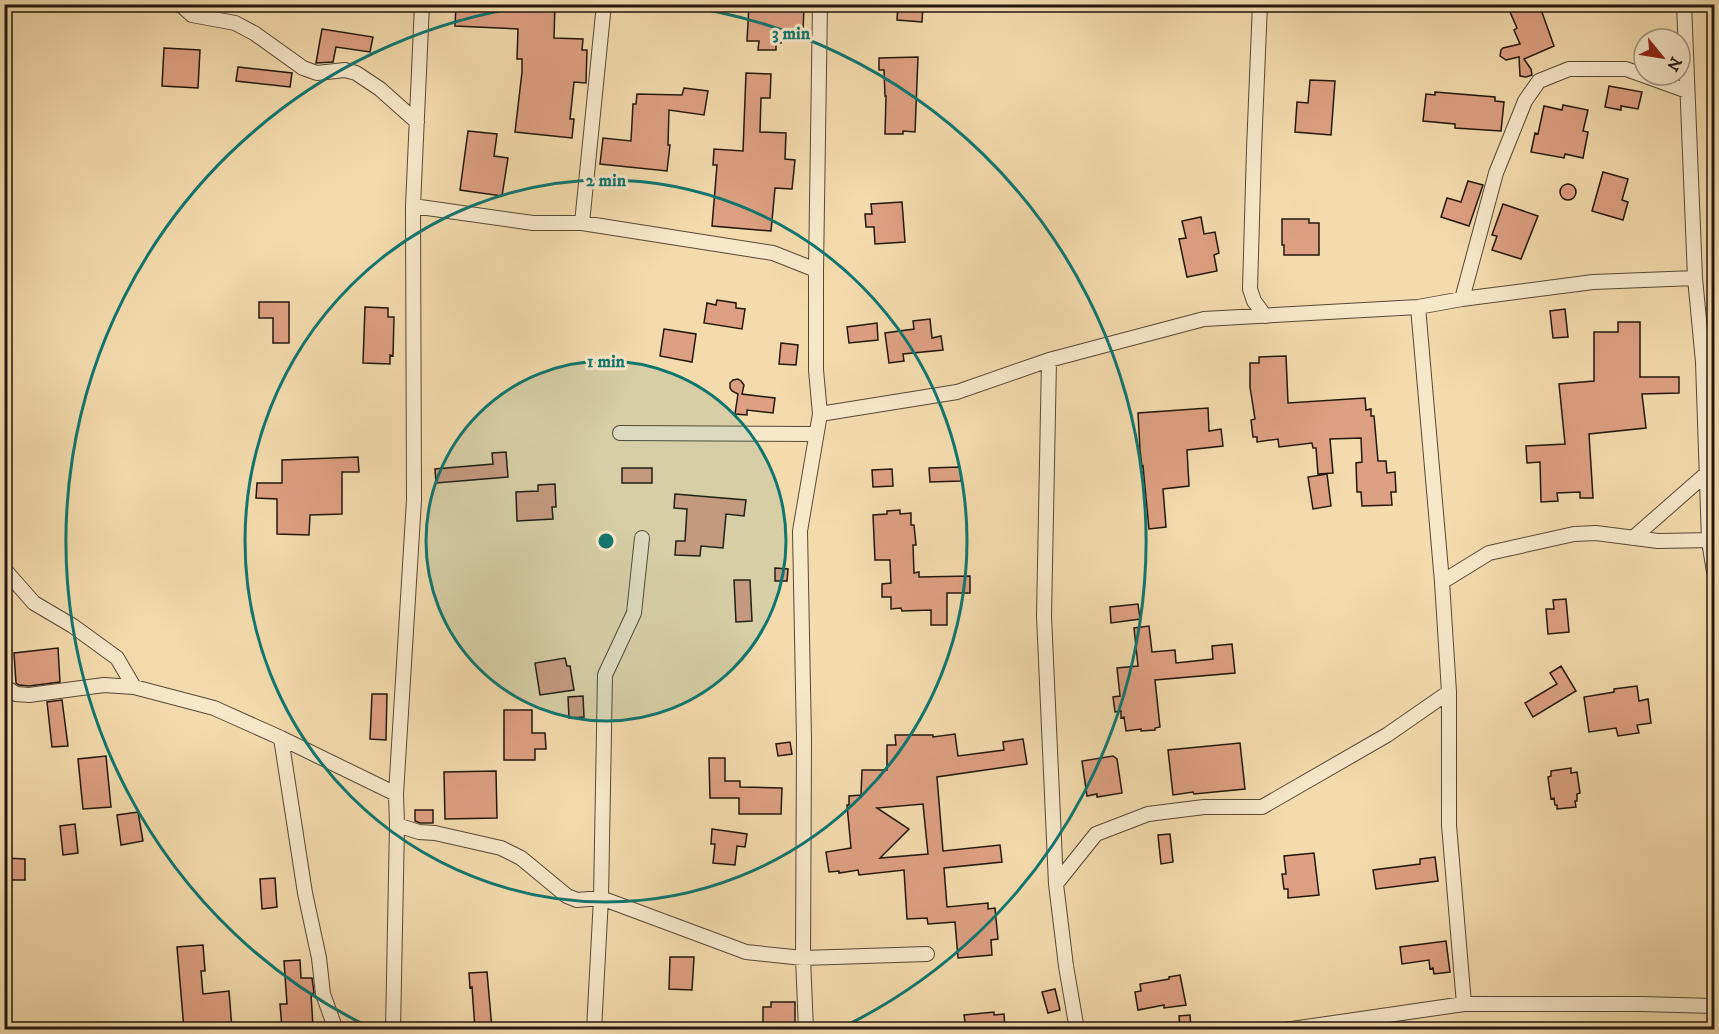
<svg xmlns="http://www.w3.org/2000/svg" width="1719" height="1034" viewBox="0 0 1719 1034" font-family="'IM FELL DW Pica',serif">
	<rect width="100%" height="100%" fill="#f3dbad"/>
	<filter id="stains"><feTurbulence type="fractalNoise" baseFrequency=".00333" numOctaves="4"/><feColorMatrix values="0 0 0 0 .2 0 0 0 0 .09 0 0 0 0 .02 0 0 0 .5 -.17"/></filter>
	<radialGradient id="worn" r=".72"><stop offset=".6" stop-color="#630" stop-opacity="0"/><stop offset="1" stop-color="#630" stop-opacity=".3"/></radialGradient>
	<!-- building -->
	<path fill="#dda082" stroke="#23170c" stroke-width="1.5" fill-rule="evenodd" d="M 456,4 L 555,4 L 554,38 L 583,39 L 582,50 L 587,50 L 586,83 L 574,82 L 570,119 L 574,119 L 572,138 L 515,132 L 522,72 L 522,59 L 517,59 L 518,29 L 455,26 Z
		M 898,4 L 923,4 L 922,22 L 897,20 Z
		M 1510,4 L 1539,4 L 1554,46 L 1524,59 L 1531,69 L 1532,75 L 1526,77 L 1520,76 L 1519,57 L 1506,60 L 1500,56 L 1501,50 L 1503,48 L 1520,44 L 1514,30 L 1517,28 L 1510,12 Z
		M 749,5 L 804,7 L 803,31 L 795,30 L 795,41 L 781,40 L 781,43 L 776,43 L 776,50 L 758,50 L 759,41 L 747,41 Z
		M 322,29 L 373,37 L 370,52 L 336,47 L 333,62 L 316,63 Z
		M 164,48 L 200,50 L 198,88 L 162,86 Z
		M 918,57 L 915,132 L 903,131 L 903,134 L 885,134 L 886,96 L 885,96 L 884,70 L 879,70 L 879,58 Z
		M 238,67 L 292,73 L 290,87 L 236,81 Z
		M 746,73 L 771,74 L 770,98 L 761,98 L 760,132 L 786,133 L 785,159 L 795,160 L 792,189 L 775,188 L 771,231 L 712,226 L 717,165 L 713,165 L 714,149 L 743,151 Z
		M 1310,80 L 1335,81 L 1331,135 L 1295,132 L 1297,102 L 1308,103 Z
		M 1609,86 L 1642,92 L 1638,109 L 1621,106 L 1621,110 L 1605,107 Z
		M 684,88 L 708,91 L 704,115 L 669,110 L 668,145 L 670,145 L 667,171 L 600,164 L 603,138 L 631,141 L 633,104 L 636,104 L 637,94 L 682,95 Z
		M 1435,92 L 1495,97 L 1495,101 L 1504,102 L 1501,131 L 1455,128 L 1455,124 L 1423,121 L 1426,94 L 1435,95 Z
		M 1563,105 L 1588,110 L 1583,131 L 1588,132 L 1583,158 L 1565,154 L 1564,158 L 1531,152 L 1535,133 L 1538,134 L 1544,106 L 1562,110 Z
		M 468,131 L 497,134 L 494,156 L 508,158 L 502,196 L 460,190 Z
		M 1603,172 L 1628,179 L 1622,200 L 1628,202 L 1623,220 L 1592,211 Z
		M 1468,181 L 1483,185 L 1469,226 L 1441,217 L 1447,198 L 1461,202 Z
		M1560 192a8 8 0 1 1 16 0a8 8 0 1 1-16 0Z
		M 902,202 L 905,242 L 875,244 L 874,227 L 866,227 L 865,214 L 872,214 L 871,204 Z
		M 1503,204 L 1538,216 L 1521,259 L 1492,250 L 1497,236 L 1492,235 Z
		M 1201,217 L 1204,234 L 1215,232 L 1219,253 L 1214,255 L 1217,271 L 1187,277 L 1179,239 L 1186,238 L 1182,221 Z
		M 1282,219 L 1309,219 L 1309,223 L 1319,223 L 1319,255 L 1284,255 L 1284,245 L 1282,245 Z
		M 717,300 L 736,303 L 736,308 L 745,309 L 742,329 L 704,323 L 707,303 L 716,305 Z
		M 259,302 L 289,302 L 289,343 L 273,343 L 273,318 L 259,318 Z
		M 365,307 L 388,308 L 388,317 L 394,317 L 393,356 L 390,355 L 390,364 L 363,363 Z
		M 1565,309 L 1568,337 L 1553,338 L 1550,311 Z
		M 930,319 L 932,338 L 941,336 L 943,350 L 903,354 L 904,361 L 889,363 L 885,333 L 914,329 L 913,321 Z
		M 1618,322 L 1640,322 L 1640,377 L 1679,377 L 1679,393 L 1642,394 L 1646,428 L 1589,434 L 1593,498 L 1580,498 L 1580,492 L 1557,493 L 1558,501 L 1541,502 L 1540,462 L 1527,463 L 1526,446 L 1565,444 L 1559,384 L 1594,381 L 1594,332 L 1618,332 Z
		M 877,323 L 878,340 L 849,343 L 847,327 Z
		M 664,329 L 696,334 L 692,362 L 660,356 Z
		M 781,343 L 798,345 L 796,365 L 779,364 Z
		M 1286,356 L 1288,403 L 1365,398 L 1366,410 L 1371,409 L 1371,416 L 1374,416 L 1378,461 L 1386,461 L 1387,473 L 1395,472 L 1396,492 L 1391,492 L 1392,505 L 1362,506 L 1361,492 L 1357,492 L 1356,463 L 1362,462 L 1361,438 L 1330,439 L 1333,473 L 1318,474 L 1316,448 L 1313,448 L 1312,443 L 1279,447 L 1278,439 L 1257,442 L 1257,437 L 1253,437 L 1251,420 L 1255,419 L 1250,387 L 1250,363 L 1259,363 L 1259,357 Z
		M 738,379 L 741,381 L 744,385 L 742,394 L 775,398 L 773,413 L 747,410 L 747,415 L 735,414 L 738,394 L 732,391 L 730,388 L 730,383 L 733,380 Z
		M 1208,408 L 1209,431 L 1221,429 L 1223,446 L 1187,450 L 1189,486 L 1163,489 L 1166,527 L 1149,529 L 1143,466 L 1142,467 L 1140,450 L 1138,413 Z
		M 506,452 L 508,477 L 436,483 L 435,469 L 493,464 L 492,453 Z
		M 358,457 L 359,472 L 342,472 L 342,514 L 310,515 L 309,535 L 277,534 L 277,499 L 256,498 L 257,483 L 282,483 L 282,460 Z
		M 960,467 L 961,481 L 930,482 L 929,468 Z
		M 622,468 L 652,468 L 652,483 L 622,483 Z
		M 892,469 L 893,486 L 873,487 L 872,470 Z
		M 1327,474 L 1331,506 L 1313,509 L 1308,477 Z
		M 555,484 L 556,507 L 552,507 L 553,519 L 517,521 L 516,492 L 538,491 L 538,485 Z
		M 675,494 L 746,500 L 744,516 L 726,514 L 723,548 L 701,546 L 700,556 L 675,555 L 676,541 L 685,541 L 687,509 L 674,508 Z
		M 900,510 L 900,514 L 911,513 L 911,525 L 914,525 L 916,545 L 913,545 L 914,573 L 919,572 L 919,577 L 970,576 L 970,593 L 947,593 L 947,625 L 931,625 L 931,610 L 902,611 L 901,608 L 891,609 L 891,597 L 882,597 L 882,584 L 891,583 L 890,560 L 875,560 L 873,515 L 887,514 L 887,511 Z
		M 775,568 L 788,569 L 787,581 L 775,581 Z
		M 734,580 L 750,580 L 752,621 L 736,622 Z
		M 1566,599 L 1569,632 L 1548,634 L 1546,609 L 1554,609 L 1553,600 Z
		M 1138,604 L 1140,619 L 1111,623 L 1110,607 Z
		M 1149,626 L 1152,652 L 1175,650 L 1176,663 L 1213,659 L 1212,646 L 1232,644 L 1235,673 L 1155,680 L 1160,727 L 1155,728 L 1155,730 L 1141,731 L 1141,729 L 1126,731 L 1124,717 L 1121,718 L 1121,711 L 1115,712 L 1113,697 L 1120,696 L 1117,668 L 1138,666 L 1134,628 Z
		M 58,648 L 60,682 L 29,686 L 19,685 L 16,683 L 14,653 Z
		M 565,658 L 567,666 L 570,666 L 574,690 L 540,695 L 535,663 Z
		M 1561,666 L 1576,691 L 1533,717 L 1525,703 L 1557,684 L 1550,673 Z
		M 1637,686 L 1639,701 L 1648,699 L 1651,723 L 1637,725 L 1639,733 L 1618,736 L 1616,728 L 1589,732 L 1584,697 L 1614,692 L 1614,689 Z
		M 372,694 L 387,694 L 386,740 L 370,739 Z
		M 583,696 L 584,717 L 569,718 L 568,697 Z
		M 62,700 L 68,746 L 52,747 L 47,702 Z
		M 504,710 L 532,710 L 532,733 L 545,733 L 546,749 L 535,749 L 535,760 L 504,760 Z
		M 955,734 L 958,756 L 1004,750 L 1003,742 L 1023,739 L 1027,764 L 937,777 L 943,851 L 1000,845 L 1002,862 L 944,868 L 947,907 L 988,903 L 988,909 L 995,908 L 998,939 L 991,940 L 992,955 L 958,958 L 955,922 L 928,924 L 927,918 L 907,919 L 904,870 L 859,875 L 858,870 L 839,873 L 839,871 L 829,872 L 826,852 L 851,848 L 847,805 L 849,805 L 849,796 L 861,795 L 862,770 L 887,770 L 887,745 L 896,745 L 895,735 L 933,735 L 933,737 ZM 923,804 L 928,854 L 880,858 L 909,829 L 877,808 Z
		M 790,742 L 792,754 L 778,756 L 776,744 Z
		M 1240,743 L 1245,789 L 1194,794 L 1193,792 L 1173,795 L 1168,750 Z
		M 106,756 L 111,807 L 83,809 L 78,759 Z
		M 1113,756 L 1117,759 L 1122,793 L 1097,797 L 1097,794 L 1087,796 L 1082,761 Z
		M 709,758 L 725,758 L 725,781 L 740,781 L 740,787 L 782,788 L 781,814 L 739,814 L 739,798 L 710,798 Z
		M 1571,768 L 1571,773 L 1577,772 L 1580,793 L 1577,794 L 1577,801 L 1575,801 L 1576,807 L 1557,809 L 1557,805 L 1555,805 L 1554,798 L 1551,799 L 1548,777 L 1551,776 L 1551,771 Z
		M 496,771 L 497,818 L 445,819 L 444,772 Z
		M 415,810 L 433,810 L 433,823 L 420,823 L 415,821 Z
		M 138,812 L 143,841 L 121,845 L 117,815 Z
		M 75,824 L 78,853 L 63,855 L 60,826 Z
		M 712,829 L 747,834 L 745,847 L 737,846 L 735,865 L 713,863 L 715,844 L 711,844 Z
		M 1170,834 L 1173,862 L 1161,864 L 1158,835 Z
		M 1314,853 L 1319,895 L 1288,898 L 1288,889 L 1284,889 L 1282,874 L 1286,874 L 1284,856 Z
		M 1435,857 L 1438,881 L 1376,889 L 1373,870 L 1420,864 L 1420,859 Z
		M 4,858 L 25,859 L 25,880 L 4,880 Z
		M 275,878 L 277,907 L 262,909 L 260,879 Z
		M 1446,941 L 1450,972 L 1434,974 L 1433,968 L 1430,969 L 1429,960 L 1402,964 L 1400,947 Z
		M 203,945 L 205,971 L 201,971 L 203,994 L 229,991 L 232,1029 L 184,1029 L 177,947 Z
		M 670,957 L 694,957 L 692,990 L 669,989 Z
		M 300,960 L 301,978 L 312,978 L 314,993 L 311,994 L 313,1026 L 309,1026 L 309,1029 L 282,1029 L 280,1004 L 287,1004 L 284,961 Z
		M 487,972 L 492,1029 L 475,1029 L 472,987 L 470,988 L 469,973 Z
		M 1180,975 L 1186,1005 L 1164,1008 L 1164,1005 L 1138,1010 L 1135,992 L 1141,991 L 1140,984 L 1169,979 L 1169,977 Z
		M 1055,989 L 1060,1010 L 1048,1013 L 1042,992 Z
		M 771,1002 L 795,1002 L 795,1029 L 772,1029 L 772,1026 L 763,1026 L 763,1007 L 771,1007 Z
		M 994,1012 L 994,1015 L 1004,1014 L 1005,1029 L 966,1029 L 964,1015 Z
		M 1190,1015 L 1191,1029 L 1180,1029 L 1179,1016 Z"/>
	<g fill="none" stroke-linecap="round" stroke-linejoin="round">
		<!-- minor casing -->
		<g stroke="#574834" stroke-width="16">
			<path id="minor" d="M 180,4 L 192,15 L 235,23 L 254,33 L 303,68 L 317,73 L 345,70 L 356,73 L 380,89 L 417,122
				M 1260,4 L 1254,149 L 1250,289 L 1254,301 L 1265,316
				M 1684,4 L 1695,278 L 1703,362 L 1709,541 L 1714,572
				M 413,206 L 533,223 L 582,223 L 773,253 L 816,270
				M 582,223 L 604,4
				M 1462,299 L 1496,173 L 1525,101 L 1539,81 L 1569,69 L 1626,69 L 1687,91
				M 1418,307 L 1442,582 L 1449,692 L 1449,825 L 1464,1004
				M 1049,360 L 1044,616 L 1056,884
				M 820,414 L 957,392 L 1049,360 L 1204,319 L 1418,307 L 1462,299 L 1593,282 L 1695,278
				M 620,433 L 816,434
				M 1633,538 L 1706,474
				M 4,569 L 34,603 L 73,626 L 117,658 L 134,687
				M 1442,582 L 1489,553 L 1574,534 L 1596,533 L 1658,541 L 1714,540
				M 4,686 L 16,694 L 29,695 L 104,685 L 134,687 L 214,708 L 281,738 L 396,794
				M 281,738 L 305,893 L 319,958 L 323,994 L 336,1030
				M 397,825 L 419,832 L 435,833 L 501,848 L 521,858 L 567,896 L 577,900 L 601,898 L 746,952 L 803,958 L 927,954
				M 393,1030 L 397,825 L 396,794 L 414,500 L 413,206 L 422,4
				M 594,1030 L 601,898 L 605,675 L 634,613 L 642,538
				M 806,1030 L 803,958 L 804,740 L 800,531 L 820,414 L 816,370 L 816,270 L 820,4
				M 1077,1030 L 1066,966 L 1056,884 L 1096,834 L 1148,814 L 1204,807 L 1262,807 L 1387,735 L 1449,692
				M 1285,1030 L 1464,1004 L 1641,1004 L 1714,1006"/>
		</g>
		<!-- minor -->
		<use href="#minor" stroke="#f7e8ca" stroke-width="14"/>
	</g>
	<!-- distance rings -->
	<circle cx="606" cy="541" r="180" fill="#0f766e" fill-opacity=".12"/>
	<g fill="none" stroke="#0f766e" stroke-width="3">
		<circle cx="606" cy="541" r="180"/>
		<circle cx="606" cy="541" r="361"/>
		<path d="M373 1029A541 541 0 0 1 535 5M677 5A541 541 0 0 1 839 1029"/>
	</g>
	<circle cx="606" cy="541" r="9" fill="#0f766e" stroke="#f7e8ca" stroke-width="3"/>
	<g font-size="18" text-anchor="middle" font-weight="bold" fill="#0f766e" stroke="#f7e8ca" stroke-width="6" stroke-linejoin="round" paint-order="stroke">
		<text x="791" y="39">3 min</text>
		<text x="606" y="186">2 min</text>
		<text x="606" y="367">1 min</text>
	</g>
	<!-- margin -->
	<rect width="1719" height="1034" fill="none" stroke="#f3dbad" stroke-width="24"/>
	<rect x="6" y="6" width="1707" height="1022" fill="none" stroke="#23170c" stroke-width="3"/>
	<rect x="12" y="12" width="1695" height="1010" fill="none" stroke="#23170c" stroke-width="1.5"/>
	<!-- north arrow -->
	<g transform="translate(1662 57) rotate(120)"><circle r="28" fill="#f7e8ca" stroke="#a2947e" stroke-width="1.5"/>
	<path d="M0-4.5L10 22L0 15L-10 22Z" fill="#8f2418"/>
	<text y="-9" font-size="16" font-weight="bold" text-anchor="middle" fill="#23170c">N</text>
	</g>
	<rect width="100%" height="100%" filter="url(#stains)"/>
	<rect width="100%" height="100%" fill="url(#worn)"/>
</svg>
